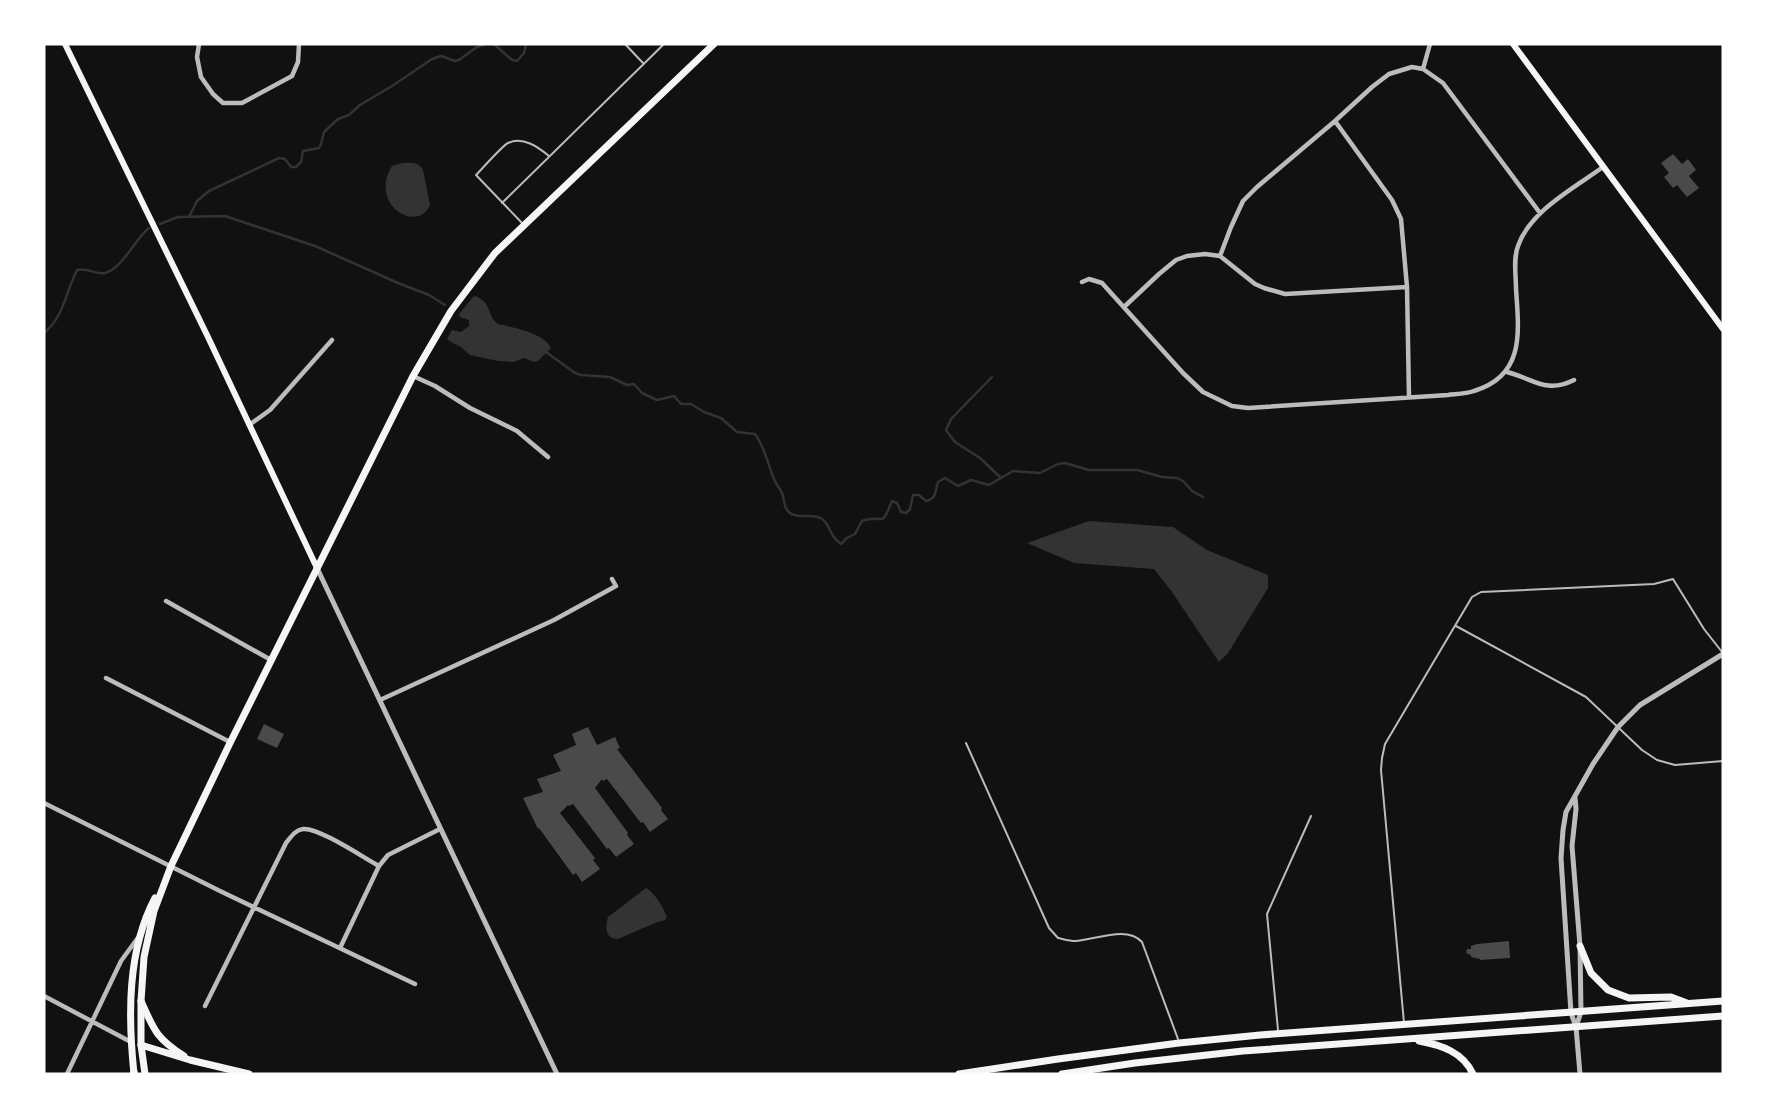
<svg xmlns="http://www.w3.org/2000/svg" width="1767" height="1118" viewBox="0 0 1767 1118" font-family="Helvetica,sans-serif">
	<rect width="100%" height="100%" fill="#111"/>
	<!-- water -->
	<path fill="#333" d="M 402,163 C 411,163 418,161 423,170 L 430,205 C 418,234 368,205 392,166 Z
		M 475,296 C 493,303 486,315 498,324 C 514,328 544,333 551,348 L 538,361 L 534,362 L 524,358 L 514,362 L 498,361 L 470,355 L 461,347 L 453,343 L 447,339 L 452,330 L 461,332 L 469,326 L 469,320 L 460,317 L 459,314 L 473,297 Z
		M 1089,521 L 1173,527 L 1207,550 L 1268,575 L 1268,588 L 1228,653 L 1219,662 L 1172,592 L 1154,569 L 1074,563 L 1027,543 Z
		M 646,888 C 656,894 663,907 667,917 L 665,920 L 655,923 L 618,939 C 605,939 605,928 608,917 Z"/>
	<g fill="none" stroke-linecap="round" stroke-linejoin="round">
		<!-- stream -->
		<path stroke="#333" stroke-width="2.5" d="M 494,44 L 512,60 L 517,61 L 524,53 L 526,44
			M 189,217 L 197,201 L 209,191 L 279,158 L 285,159 L 291,167 L 296,167 L 301,162 L 303,151 L 319,148 L 321,144 L 324,132 L 338,119 L 349,115 L 360,105 L 392,86 L 432,59 L 441,56 L 455,61 L 459,60 L 477,47 L 486,44
			M 160,224 L 178,217 L 225,216 L 315,246 L 398,283 L 429,295 L 445,305
			M 44,333 C 64,317 66,291 77,270 C 88,267 95,275 105,273 C 122,269 135,239 149,228
			M 546,352 L 575,373 L 581,375 L 610,377 L 627,385 L 634,384 L 642,393 L 657,400 L 674,396 L 681,404 L 691,404 L 704,412 L 721,418 L 737,432 L 755,434 C 765,447 768,465 774,479 C 776,485 780,488 782,493 C 785,500 783,508 790,513 C 799,520 812,512 822,519 C 831,525 828,535 841,544 L 847,538 L 855,534 L 862,521 C 885,513 880,531 892,501 L 897,503 L 901,512 L 906,513 L 910,509 L 913,495 L 919,495 L 926,501 C 937,499 935,490 938,482 L 945,478 L 958,486 L 971,480 L 989,485 L 1013,471 L 1040,473 L 1058,464 L 1065,463 L 1089,470 L 1137,470 L 1162,477 L 1177,478 L 1183,481 L 1192,491 L 1203,497
			M 992,377 L 951,419 L 946,430 L 955,442 L 980,458 L 1000,477"/>
	</g>
	<!-- building -->
	<path fill="#4a4a4a" d="M 1673,154 L 1682,164 L 1688,159 L 1696,170 L 1689,176 L 1699,188 L 1687,197 L 1677,185 L 1673,188 L 1664,177 L 1669,173 L 1661,163 Z
		M 264,724 L 284,734 L 277,748 L 257,739 Z
		M 588,727 L 597,745 L 615,737 L 620,748 L 617,749 L 662,808 L 661,810 L 668,819 L 650,832 L 643,822 L 641,823 L 607,779 L 603,781 L 602,779 L 595,788 L 628,833 L 627,835 L 634,844 L 616,857 L 609,848 L 607,849 L 573,804 L 569,806 L 568,805 L 560,813 L 595,858 L 593,860 L 600,869 L 582,882 L 576,873 L 573,875 L 539,828 L 538,829 L 523,798 L 543,792 L 537,779 L 561,771 L 553,755 L 576,745 L 572,734 Z
		M 1509,941 L 1510,958 L 1480,960 L 1480,959 L 1471,957 L 1471,955 L 1466,953 L 1467,949 L 1471,949 L 1471,946 L 1477,944 Z"/>
	<g fill="none" stroke-linecap="round" stroke-linejoin="round">
		<!-- service -->
		<path stroke="#bcbcbc" stroke-width="2" d="M 625,44 L 643,63
			M 502,203 L 664,44
			M 523,224 L 476,175 C 482,169 502,146 508,143 C 523,136 538,147 549,156
			M 1456,626 L 1586,697 L 1642,750 L 1657,760 L 1675,765 L 1723,761
			M 966,743 L 1049,928 L 1058,938 C 1063,939 1070,941 1075,941 C 1095,940 1127,925 1142,942 L 1178,1039
			M 1404,1023 L 1381,770 L 1382,758 L 1385,744 L 1472,597 L 1481,592 L 1654,584 L 1673,579 L 1704,629 L 1722,652
			M 1278,1030 L 1267,914 L 1311,816"/>
		<!-- minor -->
		<path stroke="#bcbcbc" stroke-width="4.5" d="M 199,44 L 197,57 L 201,77 L 213,94 L 223,103 L 242,103 L 292,76 L 298,62 L 299,44
			M 1423,69 L 1430,44
			M 1335,121 L 1392,200 L 1401,219 L 1407,287 L 1409,397
			M 1220,256 L 1231,227 L 1243,201 L 1257,187 L 1335,121 L 1372,87 L 1389,74 L 1412,67 L 1423,69 L 1443,83 L 1540,213
			M 1082,282 L 1089,279 L 1102,283 L 1183,373 L 1203,392 L 1232,406 L 1248,408 L 1448,395 C 1456,394 1466,394 1474,391 C 1525,376 1519,332 1516,289 C 1516,275 1513,259 1518,246 C 1530,211 1574,188 1603,167
			M 1124,307 L 1159,274 L 1176,260 L 1187,256 L 1205,254 L 1220,256 L 1255,284 L 1264,288 L 1285,294 L 1407,287
			M 1507,372 C 1534,379 1546,394 1574,380
			M 413,376 L 435,386 L 470,408 L 517,431 L 548,457
			M 249,425 L 270,410 L 332,340
			M 166,601 L 271,660
			M 106,678 L 230,742
			M 380,700 L 554,620 L 616,586 L 612,579
			M 44,803 L 220,891 L 415,984
			M 340,948 L 379,866 L 388,855 L 440,829
			M 44,996 L 131,1042
			M 205,1006 L 286,843 C 291,837 295,830 303,829 C 318,827 364,858 379,866
			M 67,1074 L 121,961 L 137,939"/>
		<!-- tertiary -->
		<path stroke="#bcbcbc" stroke-width="5" d="M 317,568 L 557,1074
			M 1575,797 L 1576,809 L 1572,846 L 1580,946 L 1581,1012 L 1576,1027
			M 1580,1074 L 1576,1027 L 1571,1013 L 1561,858 L 1563,830 L 1566,812 L 1593,764 L 1618,727 L 1640,705 L 1723,654"/>
		<!-- secondary -->
		<path stroke="#f5f5f5" stroke-width="6" d="M 65,44 L 207,335 L 317,568
			M 1513,44 L 1723,329"/>
		<!-- primary -->
		<path stroke="#f5f5f5" stroke-width="7" d="M 134,1074 C 128,1016 127,951 155,898
			M 145,1074 L 141,1045 L 141,1001 L 144,957 L 154,911 L 171,866 L 230,743 L 413,376 L 451,311 L 495,253 L 714,44"/>
		<!-- trunk -->
		<path stroke="#f5f5f5" stroke-width="7" d="M 1580,946 L 1591,973 L 1608,990 L 1629,998 L 1671,997 L 1687,1003
			M 141,1001 C 154,1030 156,1038 184,1056
			M 1419,1041 C 1441,1045 1463,1052 1473,1074
			M 141,1045 L 190,1060 L 249,1074
			M 133,1074 L 134,1072
			M 959,1074 L 1058,1059 L 1179,1043 L 1260,1035 L 1723,1001
			M 1062,1074 L 1135,1063 L 1243,1051 L 1723,1016"/>
	</g>
	<!-- border -->
	<rect width="1767" height="1118" fill="none" stroke="#ffffff" stroke-width="91"/>
</svg>
